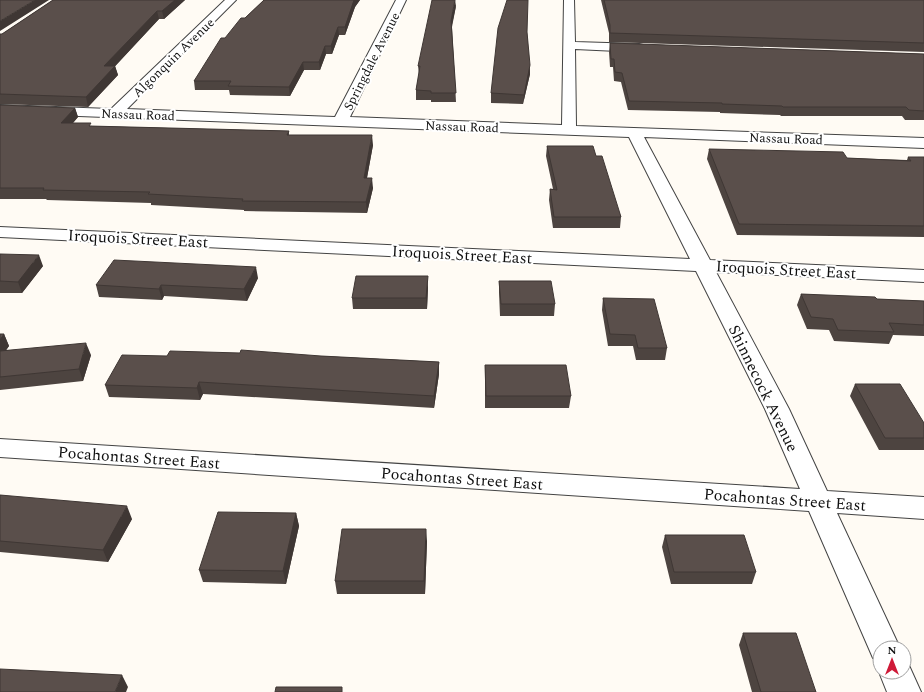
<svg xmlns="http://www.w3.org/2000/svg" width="924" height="692" viewBox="0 0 924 692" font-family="Spectral,serif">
	<rect width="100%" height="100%" fill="#fffbf4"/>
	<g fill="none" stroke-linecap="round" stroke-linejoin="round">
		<!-- minor casing -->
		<g stroke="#434343" stroke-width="2">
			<path id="minor" d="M 225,0 L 236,0 L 127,109 L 335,117 L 396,0 L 406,0 L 350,117 L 562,125 L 564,0 L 574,0 L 575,42 L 639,44 L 643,45 L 645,48 L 643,51 L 639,52 L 575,49 L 576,126 L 924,138 L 924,148 L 644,137 L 710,260 L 924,270 L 924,282 L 716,272 L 789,409 L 827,491 L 924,497 L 924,519 L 837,513 L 900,648 L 880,648 L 880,661 L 873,658 L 809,511 L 0,457 L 0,439 L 800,489 L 765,409 L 696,271 L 0,237 L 0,227 L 690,259 L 629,137 L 0,113 L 0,105 L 111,109 Z
				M 904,660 L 907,661 L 921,692 L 887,692 L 879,672 L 880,669 L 880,672 L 904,672 Z"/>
		</g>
		<!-- minor -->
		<use href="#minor" fill="#fff" fill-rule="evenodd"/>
	</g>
	<!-- wall -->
	<path fill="#4d4440" d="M 53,0 L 185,0 L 164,19 L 159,19 L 115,66 L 118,75 L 88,107 L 0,104 L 0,34 L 2,34 Z
		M 264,0 L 360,0 L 355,7 L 345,35 L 339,35 L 332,54 L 326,54 L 320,70 L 304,70 L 290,96 L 230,95 L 229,90 L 195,90 L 194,81 L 245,18 Z
		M 601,0 L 924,0 L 924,52 L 609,42 L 609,33 Z
		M 456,6 L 452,27 L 456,102 L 431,102 L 431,100 L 416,100 L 416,90 L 419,74 L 418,66 Z
		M 527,32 L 530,74 L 523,104 L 491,103 L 491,93 Z
		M 610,43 L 924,54 L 924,120 L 905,120 L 902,116 L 781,116 L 780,115 L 720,113 L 720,112 L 628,110 L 621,82 L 614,81 L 613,67 L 610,67 L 609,52 Z
		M 0,105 L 75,108 L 78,117 L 73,123 L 92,126 L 289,131 L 289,135 L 373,145 L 367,178 L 373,188 L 367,213 L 244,211 L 244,210 L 151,205 L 151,203 L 47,200 L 46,199 L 0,199 Z
		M 547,146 L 596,156 L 621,217 L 620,228 L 553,228 L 549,200 L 550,189 L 553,189 L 546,156 Z
		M 709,149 L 847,158 L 907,160 L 908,157 L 924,157 L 924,237 L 737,235 L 707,159 Z
		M 0,254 L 43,266 L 22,293 L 0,293 Z
		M 258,278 L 247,301 L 164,296 L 162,300 L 99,297 L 96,285 Z
		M 499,281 L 555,304 L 554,316 L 500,316 L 499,292 Z
		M 428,287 L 427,309 L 353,309 L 352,298 Z
		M 801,294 L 877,299 L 924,301 L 924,336 L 893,335 L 889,344 L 834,341 L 829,330 L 807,329 L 797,305 Z
		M 603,298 L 667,348 L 665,360 L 636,360 L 633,346 L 608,346 L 602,310 Z
		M 0,334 L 4,334 L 9,346 L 6,350 L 91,355 L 83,381 L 0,390 Z
		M 167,356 L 321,356 L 439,362 L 439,374 L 434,408 L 203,394 L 200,400 L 109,397 L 105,385 Z
		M 485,365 L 571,396 L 569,408 L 485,408 Z
		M 855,384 L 924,423 L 924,450 L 879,450 L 850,396 Z
		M 0,495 L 132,519 L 108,562 L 0,552 Z
		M 296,513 L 299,526 L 286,584 L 203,582 L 199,570 Z
		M 665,535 L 756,572 L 752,584 L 671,584 L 662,547 Z
		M 427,541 L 425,594 L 337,594 L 335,581 Z
		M 743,633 L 816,692 L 752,692 L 739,645 Z"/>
	<!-- shaded-wall -->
	<path fill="#3f3734" d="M 35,0 L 49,0 L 0,31 L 0,21 Z
		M 175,0 L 185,0 L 164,19 L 162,11 Z
		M 354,0 L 360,0 L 355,7 L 345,35 L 345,27 Z
		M 455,0 L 456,6 L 451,29 L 451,21 Z
		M 157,11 L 159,19 L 107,75 L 104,66 Z
		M 338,27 L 339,35 L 332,54 L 331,46 Z
		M 325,46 L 326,54 L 320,70 L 319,62 Z
		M 303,62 L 304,70 L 290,96 L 289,87 Z
		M 530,65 L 530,74 L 523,104 L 524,95 Z
		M 115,66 L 118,75 L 88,107 L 86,97 Z
		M 75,108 L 78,117 L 64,133 L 61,123 Z
		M 372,135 L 373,145 L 365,188 L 364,178 Z
		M 372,178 L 373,188 L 367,213 L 366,202 Z
		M 39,255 L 43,266 L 22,293 L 18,282 Z
		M 256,267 L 258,278 L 247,301 L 244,289 Z
		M 428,276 L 428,287 L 427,309 L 426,298 Z
		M 161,285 L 164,296 L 162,300 L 159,289 Z
		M 4,334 L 9,346 L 0,359 L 0,340 Z
		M 86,343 L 91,355 L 83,381 L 79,369 Z
		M 439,362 L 439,374 L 434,408 L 434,396 Z
		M 199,382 L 203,394 L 200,400 L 197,388 Z
		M 127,506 L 132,519 L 108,562 L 103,550 Z
		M 296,513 L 299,526 L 286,584 L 283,571 Z
		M 426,529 L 427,541 L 425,594 L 424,581 Z
		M 122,675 L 128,687 L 126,692 L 115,692 Z"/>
	<!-- building -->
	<path fill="#5a4f4b" stroke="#3f3734" d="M 0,0 L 35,0 L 0,21 Z
		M 53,0 L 175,0 L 162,11 L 157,11 L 104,66 L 115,66 L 86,97 L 0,94 L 0,34 L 2,34 Z
		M 264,0 L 354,0 L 345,27 L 338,27 L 331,46 L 325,46 L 319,62 L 303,62 L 289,87 L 228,86 L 231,81 L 194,81 L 221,38 L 225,38 L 241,18 L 245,18 Z
		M 432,0 L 455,0 L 451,21 L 456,93 L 431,93 L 431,91 L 416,90 L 420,66 L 418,66 Z
		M 507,0 L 528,0 L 527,32 L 530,65 L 524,95 L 491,93 L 498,28 Z
		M 604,0 L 924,0 L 924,43 L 610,33 L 610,25 Z
		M 610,43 L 924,54 L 924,111 L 909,110 L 906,107 L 783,107 L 782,106 L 722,104 L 722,103 L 629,101 L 622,73 L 615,72 L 614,59 L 611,59 Z
		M 0,105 L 75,108 L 61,123 L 91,123 L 89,126 L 289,131 L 287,135 L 372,135 L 364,178 L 372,178 L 366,202 L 242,201 L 243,199 L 148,194 L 150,192 L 43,190 L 44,188 L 0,188 Z
		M 547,146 L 593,146 L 596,156 L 602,156 L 621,217 L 554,217 L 550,189 L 557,190 Z
		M 709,149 L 843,152 L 847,158 L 911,161 L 908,157 L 924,157 L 924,226 L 739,224 Z
		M 0,254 L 39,255 L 18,282 L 0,281 Z
		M 114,260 L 256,267 L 244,289 L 161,285 L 159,289 L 96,285 Z
		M 356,276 L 428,276 L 426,298 L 352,298 Z
		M 499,281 L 551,281 L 555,304 L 501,304 Z
		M 801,294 L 875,297 L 877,299 L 924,301 L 924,325 L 889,323 L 894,332 L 838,330 L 833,319 L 811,317 Z
		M 603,298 L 654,299 L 667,348 L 638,348 L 635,335 L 610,334 Z
		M 0,334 L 4,334 L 0,340 Z
		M 86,343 L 79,369 L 0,377 L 0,351 Z
		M 241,350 L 321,356 L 439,362 L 434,396 L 199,382 L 197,388 L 105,385 L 122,355 L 167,356 L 170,351 L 240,353 Z
		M 485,365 L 566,365 L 571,396 L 486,396 Z
		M 855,384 L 900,384 L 924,423 L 924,438 L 885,438 Z
		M 0,495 L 127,506 L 103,550 L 0,541 Z
		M 218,512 L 296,513 L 283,571 L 199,570 Z
		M 342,529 L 426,529 L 424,581 L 335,581 Z
		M 665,535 L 744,535 L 756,572 L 674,572 Z
		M 743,633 L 796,633 L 816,692 L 761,692 Z
		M 0,669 L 122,675 L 115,692 L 0,692 Z
		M 276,687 L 342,687 L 342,692 L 275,692 Z"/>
	<g text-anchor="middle" stroke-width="4" stroke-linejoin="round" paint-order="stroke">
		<!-- far-street labels -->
		<g font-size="13" fill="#101010" stroke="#fff">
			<text transform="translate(173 57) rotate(-44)" y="5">Algonquin Avenue</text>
			<text transform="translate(371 61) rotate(-63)" y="5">Springdale Avenue</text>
			<text transform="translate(138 114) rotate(2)" y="5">Nassau Road</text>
			<text transform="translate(462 126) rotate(2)" y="5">Nassau Road</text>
			<text transform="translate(786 138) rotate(2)" y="5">Nassau Road</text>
		</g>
		<!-- street labels -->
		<g font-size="16" fill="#101010" stroke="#fff">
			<text transform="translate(138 238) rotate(3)" y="6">Iroquois Street East</text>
			<text transform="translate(462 254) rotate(3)" y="6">Iroquois Street East</text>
			<text transform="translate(786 269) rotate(3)" y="6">Iroquois Street East</text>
			<text transform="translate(764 388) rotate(64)" y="6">Shinnecock Avenue</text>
			<text transform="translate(139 457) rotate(4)" y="6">Pocahontas Street East</text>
			<text transform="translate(462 478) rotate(4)" y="6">Pocahontas Street East</text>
			<text transform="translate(785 499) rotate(4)" y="6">Pocahontas Street East</text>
		</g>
	</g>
	<!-- north arrow -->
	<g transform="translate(892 660)"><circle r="19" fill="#ffffff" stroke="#9f9f9f"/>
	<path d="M0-3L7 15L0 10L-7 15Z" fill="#cf1a38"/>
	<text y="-6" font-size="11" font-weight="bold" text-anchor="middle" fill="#101010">N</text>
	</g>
</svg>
